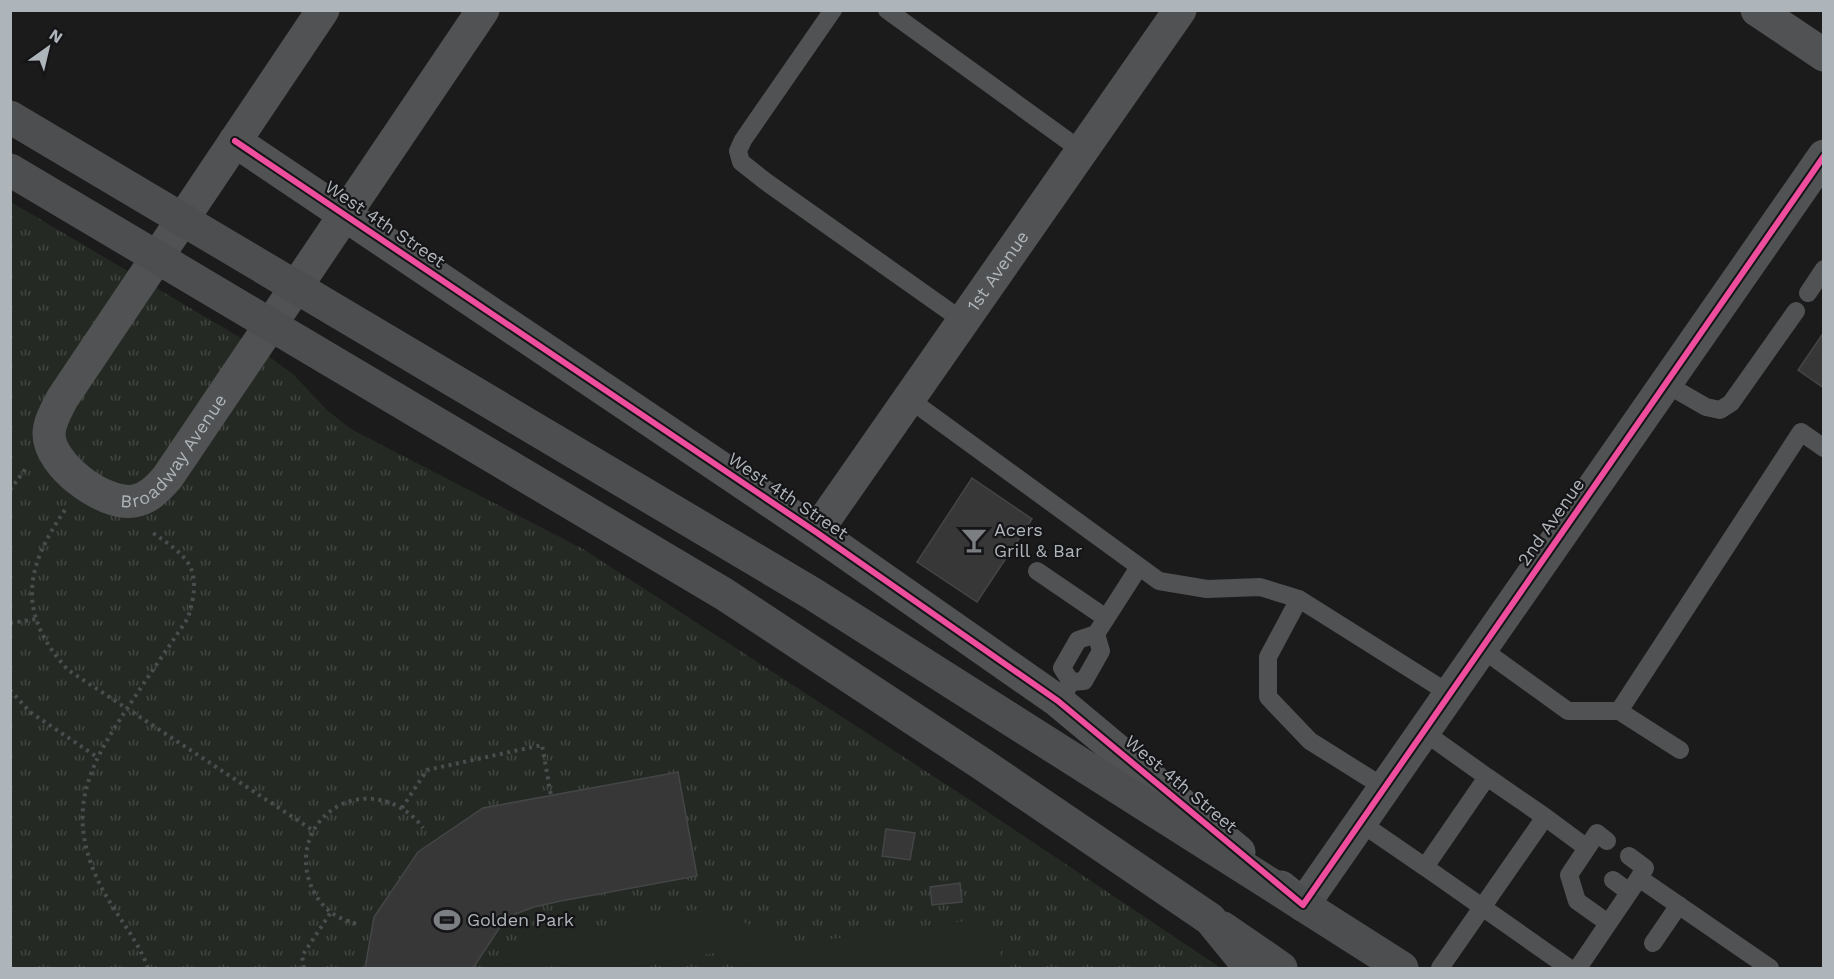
<svg xmlns="http://www.w3.org/2000/svg" width="1834" height="979" viewBox="0 0 1834 979" font-family="'Work Sans',sans-serif">
	<defs>
		<pattern id="park-tufts" width="24" height="20" patternUnits="userSpaceOnUse" patternTransform="scale(1.5)"><rect width="24" height="20" fill="#242923"/><path d="M3 7l-1-3M5 7V3M7 7l1-3M15 17l-1-3M17 17v-4M19 17l1-3" fill="none" stroke="#414641"/></pattern>
	</defs>
	<rect width="100%" height="100%" fill="#1b1b1b"/>
	<!-- park -->
	<path fill="url(#park-tufts)" d="M 11,202 L 256,347 L 293,374 L 328,411 L 351,429 L 583,549 L 964,796 L 1221,968 L 11,968 Z"/>
	<!-- pitch -->
	<path fill="#242923" d="M 712,909 L 795,944 L 982,919 L 996,929 L 1003,968 L 750,968 L 737,949 L 628,968 L 573,968 L 563,965 L 553,965 L 544,968 L 503,968 C 510,956 519,945 532,939 C 548,932 562,933 578,931 C 622,924 667,911 712,909 Z"/>
	<!-- building -->
	<path fill="#373738" stroke="#444547" stroke-width="1.5" d="M 1824,332 L 1824,388 L 1798,370 Z
		M 972,478 L 1032,519 L 977,602 L 917,562 Z
		M 678,772 L 697,876 L 561,901 L 534,907 L 515,914 L 502,924 L 473,968 L 365,968 L 374,917 L 418,852 L 483,808 Z
		M 886,829 L 915,833 L 910,860 L 882,856 Z
		M 960,883 L 962,902 L 932,905 L 930,887 Z"/>
	<g fill="none" stroke-linecap="round" stroke-linejoin="round">
		<!-- path -->
		<path stroke="#4b4c4e" stroke-width="4" stroke-dasharray="3 4.5" stroke-linecap="butt" d="M 10,490 L 27,467
			M 65,510 C 24,569 17,614 68,670 L 314,831
			M 10,623 L 37,619
			M 10,690 L 30,712 L 97,757
			M 402,808 L 427,770 L 542,745 L 551,796
			M 356,924 C 346,920 335,917 327,909 C 303,887 298,847 320,821 C 349,787 398,794 423,828
			M 148,968 C 136,935 110,909 96,876 C 64,804 94,758 134,698 C 152,671 170,645 188,618 C 203,568 190,558 150,531
			M 304,968 L 302,956 L 331,912"/>
		<!-- service -->
		<path stroke="#505253" stroke-width="18" d="M 833,10 L 743,140 L 738,151 L 741,162 L 765,181 L 963,321
			M 887,10 L 1082,151
			M 1808,293 L 1824,269
			M 1666,384 L 1706,407 L 1720,410 L 1731,403 L 1796,311
			M 909,399 L 1159,581 L 1207,589 L 1260,587 L 1299,599
			M 1037,571 L 1106,618
			M 1482,649 L 1568,711 L 1619,711 L 1801,432 L 1824,448
			M 1071,682 L 1062,668 L 1078,640 L 1096,634 L 1139,567
			M 1065,692 L 1071,682 L 1084,681 L 1101,651 L 1096,634
			M 1619,711 L 1680,750
			M 1385,788 L 1310,741 L 1268,697 L 1268,657 L 1299,599 L 1450,694
			M 1545,817 L 1587,848 L 1569,875 L 1577,901 L 1608,923
			M 1361,823 L 1425,867 L 1487,777 L 1424,732
			M 1587,848 L 1597,833 L 1607,841
			M 1629,856 L 1645,868 L 1639,878
			M 1425,867 L 1569,968
			M 1613,880 L 1629,892
			M 1653,943 L 1679,905
			M 1440,968 L 1545,817 L 1487,777
			M 1578,968 L 1639,878 L 1770,968"/>
		<!-- minor -->
		<g stroke="#505253" stroke-width="33">
			<path id="s1" d="M 323,10 L 62,399 C 57,409 49,422 49,434 C 49,465 104,506 134,501 C 148,499 157,489 167,478 L 483,10"/>
			<path d="M 1757,10 L 1824,55"/>
			<path d="M 235,141 L 816,532 L 1058,701 L 1239,852"/>
			<path id="s2" d="M 816,532 L 1180,10"/>
			<path d="M 1281,887 L 1303,905 L 1824,156"/>
		</g>
		<!-- trunk -->
		<path stroke="#4c4e50" stroke-width="33" d="M 1303,905 L 1402,968
			M 1223,928 L 1281,968"/>
		<!-- motorway -->
		<path stroke="#4c4e50" stroke-width="33" d="M 10,117 L 813,594 L 1303,905
			M 10,170 L 724,594 L 982,764 L 1210,919 L 1250,968"/>
		<!-- cycleway casing -->
		<g stroke="#151517" stroke-width="10">
			<path id="cycleway" d="M 235,141 L 816,532 L 1058,701 L 1303,905 L 1824,156"/>
		</g>
		<!-- cycleway -->
		<use href="#cycleway" stroke="#ef4d9e" stroke-width="6"/>
	</g>
	<!-- icons -->
	<defs>
		<g id="bar-bare" transform="scale(2.07)"><path d="M-6-5H6L.8 .8V4.5H3.5V6h-7V4.5H-.8V.8Z" fill="#7b7f82" stroke="#151517" stroke-width="2.5" paint-order="stroke"/></g>
		<g id="stadium-bare" transform="scale(2.07)"><path d="M0-5a6.5 5 0 1 0 0 10a6.5 5 0 1 0 0-10ZM-3.5-1.8h7v3.6h-7Z" fill="#7b7f82" stroke="#151517" stroke-width="2.5" paint-order="stroke"/></g>
	</defs>
	<g fill-rule="evenodd">
		<use href="#bar-bare" x="974" y="540"/>
		<use href="#stadium-bare" x="447" y="920"/>
	</g>
	<g text-anchor="middle" stroke-width="4.5" stroke-linejoin="round" paint-order="stroke">
		<!-- street labels -->
		<g font-size="18" fill="#aeb5ba" stroke="#151517">
			<text transform="translate(385 224) rotate(34)" y="6">West 4th Street</text>
			<text dy="6" stroke="none"><textPath href="#s2" startOffset="318">1st Avenue</textPath></text>
			<text dy="6" stroke="none"><textPath href="#s1" startOffset="686">Broadway Avenue</textPath></text>
			<text transform="translate(788 496) rotate(34)" y="6">West 4th Street</text>
			<text transform="translate(1551 522) rotate(-55)" y="6">2nd Avenue</text>
			<text transform="translate(1181 784) rotate(40)" y="6">West 4th Street</text>
		</g>
		<!-- poi labels -->
		<g font-size="18" fill="#aeb5ba" stroke="#151517" text-anchor="start">
			<text x="994" y="536">Acers<tspan x="994" dy="21">Grill &amp; Bar</tspan></text>
			<text x="467" y="926">Golden Park</text>
		</g>
	</g>
	<!-- border -->
	<rect width="1834" height="979" fill="none" stroke="#aeb5ba" stroke-width="24"/>
	<!-- north arrow -->
	<g transform="translate(48 48) rotate(34)" stroke="#151517" stroke-width="4.5" paint-order="stroke">
	<path d="M0-4.5L10 22L0 15L-10 22Z" fill="#aeb5ba"/>
	<text y="-9" font-size="16" font-weight="bold" text-anchor="middle" fill="#aeb5ba">N</text>
	</g>
</svg>
